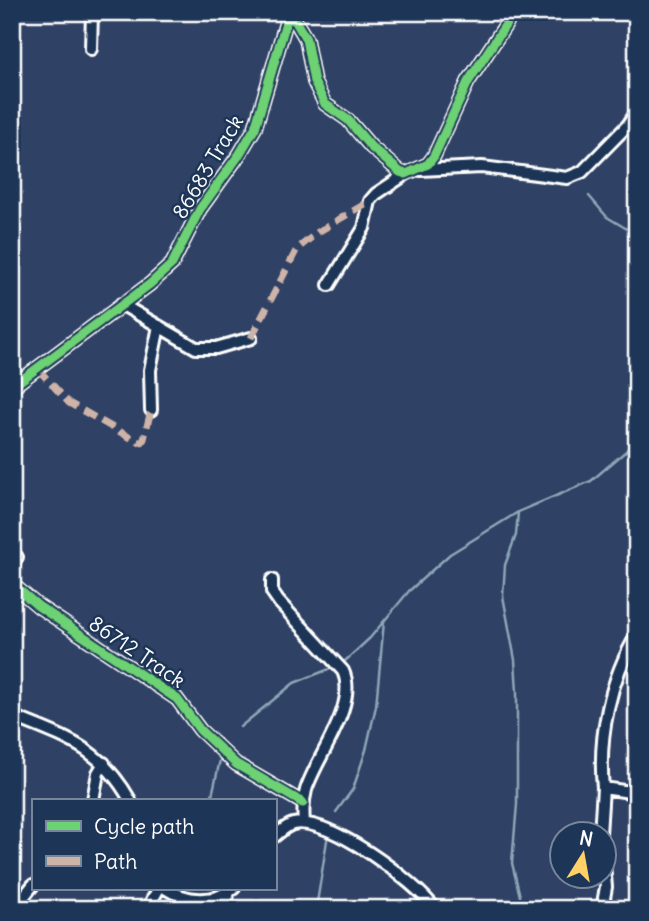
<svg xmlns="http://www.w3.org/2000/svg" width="649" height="921" viewBox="0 0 649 921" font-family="Delius,sans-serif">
	<rect width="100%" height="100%" fill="#2f4164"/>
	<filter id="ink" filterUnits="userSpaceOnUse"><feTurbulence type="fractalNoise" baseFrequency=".0143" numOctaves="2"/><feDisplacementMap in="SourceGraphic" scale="14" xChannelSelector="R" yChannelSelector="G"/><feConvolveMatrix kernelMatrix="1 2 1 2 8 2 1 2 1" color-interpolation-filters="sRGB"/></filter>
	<g filter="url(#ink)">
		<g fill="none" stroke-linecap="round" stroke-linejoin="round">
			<!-- stream -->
			<path stroke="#8ea7b8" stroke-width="2.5" d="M 589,196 L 607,217 L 637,235
				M 518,512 L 516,535 L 505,565 L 503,596 L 515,660 L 517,692 L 517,804 L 512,863 L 523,909
				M 345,661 L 370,638 L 409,591 L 450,554 L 518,512 L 591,481 L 626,451 L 637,437
				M 240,727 L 294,683 L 332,668
				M 211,800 L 220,760
				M 336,812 L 353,789 L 366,750 L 376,706 L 384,622
				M 179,909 L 182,905
				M 316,909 L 328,834"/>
			<!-- minor casing -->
			<g stroke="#fff" stroke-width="16">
				<path id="minor" d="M 288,16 L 296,22 L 306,39 L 314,82 L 325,104 L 348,120 L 371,147 L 400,172 L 406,174 L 428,164 L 434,156 L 468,82 L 514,12
					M 91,49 L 92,12
					M 420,170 L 482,167 L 567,178 L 582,172 L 628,125 L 637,111
					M 329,285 L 364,228 L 370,201 L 376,194 L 406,174
					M 121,304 L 196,348 L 216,348 L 251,338
					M 12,387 L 150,284 L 172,264 L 200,209 L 239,155 L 255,128 L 289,12
					M 151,410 L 150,370 L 159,326
					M 12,565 L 17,557
					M 272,580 L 272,592 L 279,602 L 343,671 C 359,705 316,757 306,790 C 303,801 303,812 304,823
					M 12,584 L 38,606 L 177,699 L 200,730 L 236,764 L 303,803
					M 12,716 C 66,738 100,747 130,800
					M 603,788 C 598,737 610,678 637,635
					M 93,800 L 98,773 L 104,763
					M 600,834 L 603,788 L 637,793
					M 275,836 C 280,832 286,826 293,824 C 327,815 416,882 435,909
					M 165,888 C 186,902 214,904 234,888
					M 14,909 L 33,885
					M 147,909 L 159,888
					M 224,909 L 229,892
					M 602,909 L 606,887 L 604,865"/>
			</g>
			<!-- minor -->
			<use href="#minor" stroke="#1d3557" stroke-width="10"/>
			<!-- quiet -->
			<path stroke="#ceb3a9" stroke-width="7" stroke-dasharray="14 7" stroke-linecap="butt" d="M 251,338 L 297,249 L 318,232 L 370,201
				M 37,368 L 69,403 L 138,442 L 142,442 L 144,439 L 151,410"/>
			<!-- cycleway casing -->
			<g stroke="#1d3557" stroke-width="13">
				<path id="cycleway" d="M 288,16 L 296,22 L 306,39 L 314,82 L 325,104 L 348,120 L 371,147 L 400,172 L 406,174 L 428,164 L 434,156 L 468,82 L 514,12
					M 12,387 L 150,284 L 172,264 L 200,209 L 239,155 L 255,128 L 289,12
					M 12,584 L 38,606 L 177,699 L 200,730 L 236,764 L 303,803"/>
			</g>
			<!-- cycleway -->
			<use href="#cycleway" stroke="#6cd273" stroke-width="9"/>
		</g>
	</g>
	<g text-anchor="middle" stroke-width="5" stroke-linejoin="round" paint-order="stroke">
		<!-- street labels -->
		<g font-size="21" fill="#fff" stroke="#1d3557">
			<text transform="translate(208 167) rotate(-59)" y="7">86683 Track</text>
			<text transform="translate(137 652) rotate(34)" y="7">86712 Track</text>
		</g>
	</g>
	<!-- margin -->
	<rect width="649" height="921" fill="none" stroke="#1d3557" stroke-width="42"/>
	<rect x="21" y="21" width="607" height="879" fill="none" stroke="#fff" stroke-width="2.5" filter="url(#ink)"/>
	<!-- legend -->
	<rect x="32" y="799" width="245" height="91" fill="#1d3557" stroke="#77869a" stroke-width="2"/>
	<rect x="46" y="821" width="35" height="10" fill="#6cd273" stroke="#77869a" stroke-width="2"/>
	<text x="94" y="834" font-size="21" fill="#ffffff">Cycle path</text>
	<rect x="46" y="856" width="35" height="10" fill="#ceb3a9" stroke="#77869a" stroke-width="2"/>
	<text x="94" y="869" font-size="21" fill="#ffffff">Path</text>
	<!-- north arrow -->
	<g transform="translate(583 855) rotate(11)"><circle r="33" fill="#1d3557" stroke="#77869a" stroke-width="2"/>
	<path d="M0-5L12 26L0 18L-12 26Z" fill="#ffd166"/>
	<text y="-10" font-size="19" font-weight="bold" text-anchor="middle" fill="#ffffff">N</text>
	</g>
</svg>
